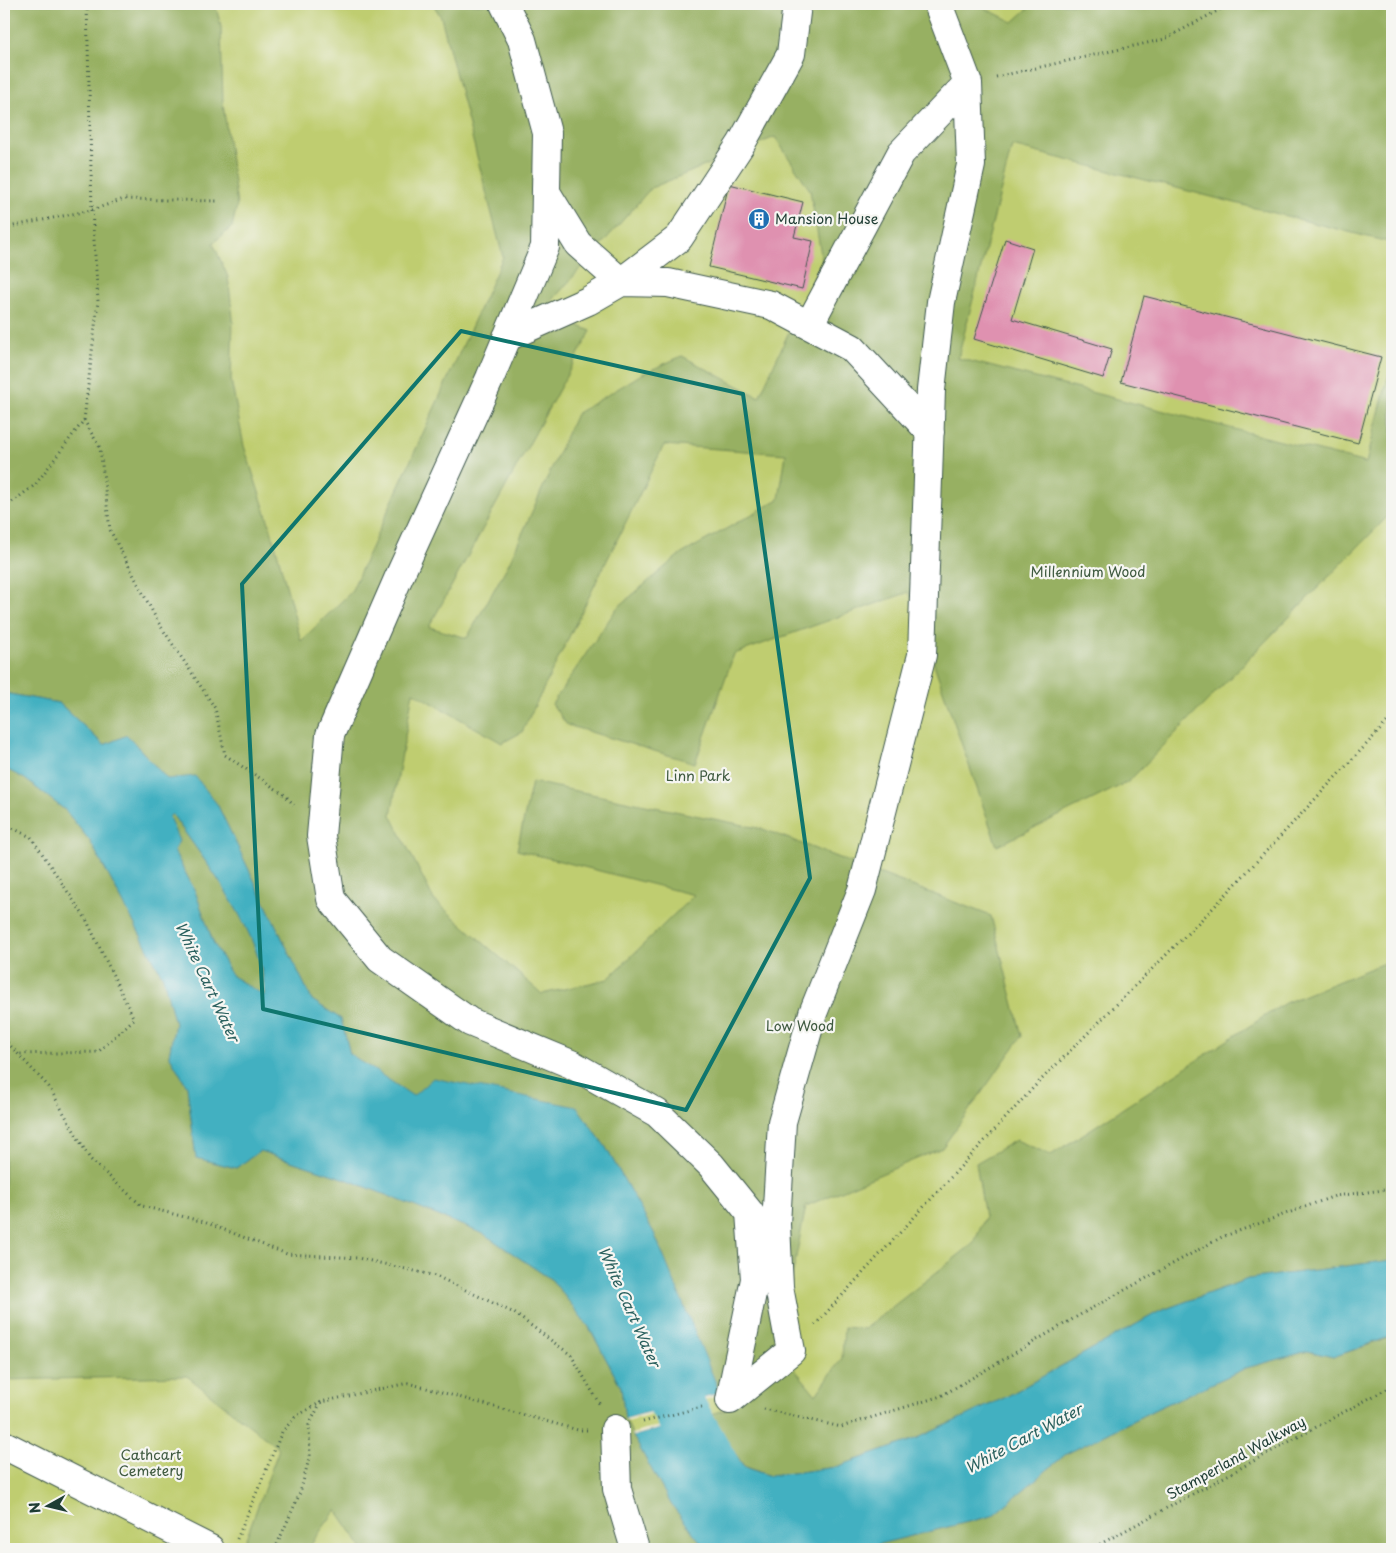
<svg xmlns="http://www.w3.org/2000/svg" width="1396" height="1553" viewBox="0 0 1396 1553" font-family="'Playpen Sans',sans-serif">
	<rect width="100%" height="100%" fill="#f6f6f2"/>
	<filter id="ink" filterUnits="userSpaceOnUse"><feTurbulence type="fractalNoise" baseFrequency=".02" numOctaves="2"/><feDisplacementMap in="SourceGraphic" scale="10" xChannelSelector="R" yChannelSelector="G"/><feConvolveMatrix kernelMatrix="1 2 1 2 8 2 1 2 1" color-interpolation-filters="sRGB"/></filter>
	<filter id="wash" filterUnits="userSpaceOnUse"><feTurbulence type="fractalNoise" baseFrequency=".0096" numOctaves="4" result="noise"/><feDisplacementMap in="SourceGraphic" scale="20" xChannelSelector="R" yChannelSelector="G"/><feGaussianBlur stdDeviation="1.12" result="paint"/><feColorMatrix in="noise" values="0 0 0 0 0 0 0 0 0 0 0 0 0 0 0 0 0 1.4 0 .05"/><feComposite in="paint" operator="in"/></filter>
	<g filter="url(#wash)">
		<rect width="100%" height="100%" fill="#f1e9d3"/>
		<!-- green -->
		<path fill="#bfcd6f" stroke="#6f8552" d="M 4,4 L 1392,4 L 1392,1549 L 4,1549 Z"/>
		<!-- forest -->
		<path fill="#97b062" stroke="#5b764b" fill-rule="evenodd" d="M 4,4 L 215,4 L 221,26 L 223,104 L 237,205 L 232,227 L 213,243 L 228,277 L 233,318 L 231,380 L 244,446 L 271,529 L 301,641 L 351,592 L 503,257 L 441,17 L 433,4 L 976,4 L 1013,22 L 1033,4 L 1392,4 L 1392,243 L 1012,146 L 958,358 L 1366,463 L 1392,362 L 1392,512 L 1128,782 L 997,846 L 909,592 L 734,654 L 695,763 L 567,725 L 552,704 L 617,608 L 678,556 L 779,499 L 786,454 L 664,445 L 522,732 L 502,743 L 413,692 L 391,815 L 434,900 L 542,994 L 608,979 L 694,895 L 517,850 L 532,782 L 763,829 L 991,916 L 1022,1036 L 942,1148 L 806,1206 L 778,1349 L 816,1395 L 842,1358 L 844,1327 L 864,1329 L 974,1243 L 985,1217 L 976,1163 L 1016,1140 L 1051,1155 L 1285,1003 L 1384,963 L 1392,955 L 1392,1260 L 1248,1279 L 1160,1311 L 1004,1398 L 916,1439 L 836,1467 L 770,1476 L 744,1466 L 708,1415 L 725,1410 L 654,1233 L 605,1146 L 577,1108 L 413,1097 L 350,1054 L 341,1019 L 312,1000 L 217,804 L 167,779 L 127,735 L 104,745 L 59,703 L 4,693 ZM 775,137 L 810,190 L 822,260 L 759,397 L 682,356 L 642,374 L 576,414 L 509,563 L 467,638 L 429,627 L 591,331 L 543,311 L 651,188 Z
			M 4,768 L 25,779 L 65,810 L 90,841 L 163,977 L 175,1024 L 169,1055 L 187,1086 L 196,1158 L 236,1168 L 260,1151 L 346,1179 L 484,1234 L 552,1280 L 589,1327 L 621,1387 L 625,1418 L 633,1436 L 671,1504 L 702,1544 L 718,1549 L 363,1549 L 336,1510 L 307,1549 L 242,1549 L 279,1449 L 187,1376 L 4,1380 Z
			M 172,814 C 208,867 263,930 266,997 L 232,976 L 213,942 L 195,891 L 174,851 L 169,817 Z
			M 1392,1337 L 1392,1549 L 859,1549 L 992,1516 L 1066,1454 L 1156,1409 L 1246,1368 L 1308,1351 L 1333,1357 Z"/>
		<!-- water -->
		<path fill="#43b0c1" stroke="#31767a" fill-rule="evenodd" d="M 4,693 L 59,703 L 104,745 L 127,735 L 167,779 L 195,776 L 217,804 L 312,1000 L 341,1019 L 350,1054 L 413,1096 L 433,1078 L 577,1107 L 605,1146 L 654,1233 L 720,1393 L 625,1419 L 621,1387 L 589,1327 L 552,1280 L 484,1234 L 346,1179 L 260,1151 L 236,1168 L 196,1158 L 187,1086 L 169,1055 L 175,1024 L 163,977 L 90,841 L 65,810 L 25,779 L 4,768 ZM 172,814 C 207,865 264,933 265,996 L 232,976 L 213,942 L 195,891 L 174,851 L 179,841 L 169,817 Z
			M 1392,1260 L 1392,1336 L 1333,1357 L 1308,1351 L 1246,1368 L 1156,1409 L 1066,1454 L 992,1516 L 859,1549 L 718,1549 L 702,1544 L 671,1504 L 633,1436 L 708,1415 L 744,1467 L 770,1476 L 836,1467 L 916,1439 L 1004,1398 L 1160,1311 L 1248,1279 Z"/>
		<!-- pier -->
		<path fill="#f1e9d3" d="M 720,1393 L 721,1395 L 626,1421 L 625,1419 Z
			M 708,1413 L 711,1414 L 633,1436 L 632,1434 Z"/>
		<g fill="none" stroke-linecap="round" stroke-linejoin="round">
			<!-- river -->
			<path stroke="#43b0c1" stroke-width="54" d="M 644,1338 L 658,1371 L 723,1486"/>
		</g>
		<g id="blocks">
			<!-- building -->
			<path fill="#df91b0" d="M 729,184 L 803,202 L 794,237 L 813,241 L 802,289 L 709,267 Z
				M 1005,239 L 1033,248 L 1012,319 L 1112,349 L 1103,378 L 974,339 Z
				M 1144,296 L 1381,357 L 1358,443 L 1121,382 Z"/>
		</g>
	</g>
	<g filter="url(#ink)">
		<use href="#blocks" fill-opacity="0" stroke="#3e574c" stroke-width="1"/>
		<g fill="none" stroke-linecap="round" stroke-linejoin="round">
			<!-- minor casing -->
			<g stroke="#3e574c" stroke-width="30">
				<path id="minor" d="M 504,4 L 522,40 L 547,133 L 545,247 L 490,378 L 398,579 L 330,735 L 321,836 L 331,899 L 380,959 L 470,1022 L 571,1064 L 657,1113 L 711,1165 L 750,1213 L 755,1279 L 730,1400
					M 546,192 L 578,244 L 621,282 L 679,238 L 741,144 L 791,54 L 797,4
					M 809,325 L 901,153 L 968,83
					M 507,337 L 588,301 L 621,282 L 668,283 L 771,305 L 852,348 L 930,432
					M 730,1400 L 791,1351 L 779,1287 L 776,1224 L 782,1122 L 813,1013 L 862,890 L 922,655 L 931,390 L 941,302 L 971,165 L 968,83 L 938,4
					M 615,1429 L 617,1489 L 635,1549
					M 4,1445 L 210,1549"/>
			</g>
			<!-- path -->
			<path stroke="#3e574c" stroke-width="3" stroke-dasharray="1 4" stroke-linecap="butt" d="M 996,77 L 1165,39 L 1230,4
				M 4,228 L 92,210 L 124,199 L 217,201
				M 84,420 L 100,448 L 110,530 L 158,622 L 215,708 L 225,755 L 285,795 L 294,805
				M 4,508 L 35,485 L 84,420 L 98,301 L 92,210 L 87,4
				M 4,824 L 31,837 L 86,919 L 134,1019 L 98,1052 L 19,1054
				M 4,1039 L 49,1087 L 90,1159 L 142,1206 L 204,1222 L 287,1254 L 358,1258 L 436,1276 L 514,1313 L 571,1355 L 600,1405
				M 815,1325 L 1035,1086 L 1215,906 L 1392,717
				M 764,1409 L 841,1427 L 941,1396 L 1090,1309 L 1222,1237 L 1335,1196 L 1392,1189
				M 643,1422 L 702,1407
				M 237,1539 L 282,1432 L 295,1417 L 321,1402
				M 275,1549 L 300,1493 L 310,1455 L 309,1425 L 321,1402 L 408,1383 L 578,1430 L 587,1430
				M 1091,1549 L 1392,1386"/>
			<!-- minor -->
			<use href="#minor" stroke="#fff" stroke-width="28"/>
		</g>
	</g>
	<!-- marked area -->
	<path fill="none" stroke="#0f766e" stroke-width="4" stroke-linejoin="round" d="M 461,331 L 743,394 L 810,878 L 686,1110 L 263,1009 L 242,584 Z"/>
	<!-- icons -->
	<defs>
		<g id="building-disc" transform="scale(1.125)"><circle r="9.5" fill="#1f6fb2" stroke="#f6f6f2"/><path d="M-4-6H4V6H1V3H-1V6H-4ZM-2.5-4.3h1.7v1.8h-1.7ZM.8-4.3h1.7v1.8H.8ZM-2.5-1h1.7V.8h-1.7ZM.8-1h1.7V.8H.8Z" fill="#fff"/></g>
	</defs>
	<g fill-rule="evenodd">
		<use href="#building-disc" x="759" y="219"/>
	</g>
	<g text-anchor="middle" stroke-width="4.5" stroke-linejoin="round" paint-order="stroke">
		<!-- poi labels -->
		<g font-size="14" fill="#1f3d34" stroke="#f6f6f2" text-anchor="start">
			<text x="775" y="224">Mansion House</text>
		</g>
		<!-- park labels -->
		<g font-size="14" fill="#3f5a40" stroke="#f6f6f2">
			<text x="1088" y="577">Millennium Wood</text>
			<text x="698" y="781">Linn Park</text>
			<text x="800" y="1031">Low Wood</text>
			<text x="151" y="1460">Cathcart<tspan x="151" dy="16">Cemetery</tspan></text>
		</g>
		<!-- street labels -->
		<g font-size="14" fill="#1f3d34" stroke="#f6f6f2">
			<text transform="translate(1236 1458) rotate(-29)" y="5">Stamperland Walkway</text>
		</g>
		<!-- water labels -->
		<g font-size="15" font-style="italic" fill="#2a605e" stroke="#f6f6f2">
			<text transform="translate(207 982) rotate(65)" y="5">White Cart Water</text>
			<text transform="translate(629 1307) rotate(66)" y="5">White Cart Water</text>
			<text transform="translate(1024 1439) rotate(-28)" y="5">White Cart Water</text>
		</g>
	</g>
	<!-- margin -->
	<rect width="1396" height="1553" fill="none" stroke="#f6f6f2" stroke-width="20"/>
	<!-- north arrow -->
	<g transform="translate(48 1506) rotate(262)" stroke="#f6f6f2" stroke-width="4" paint-order="stroke">
	<path d="M0-4L9 19L0 12L-9 19Z" fill="#1f3d34"/>
	<text y="-8" font-size="14" font-weight="bold" text-anchor="middle" fill="#1f3d34">N</text>
	</g>
</svg>
